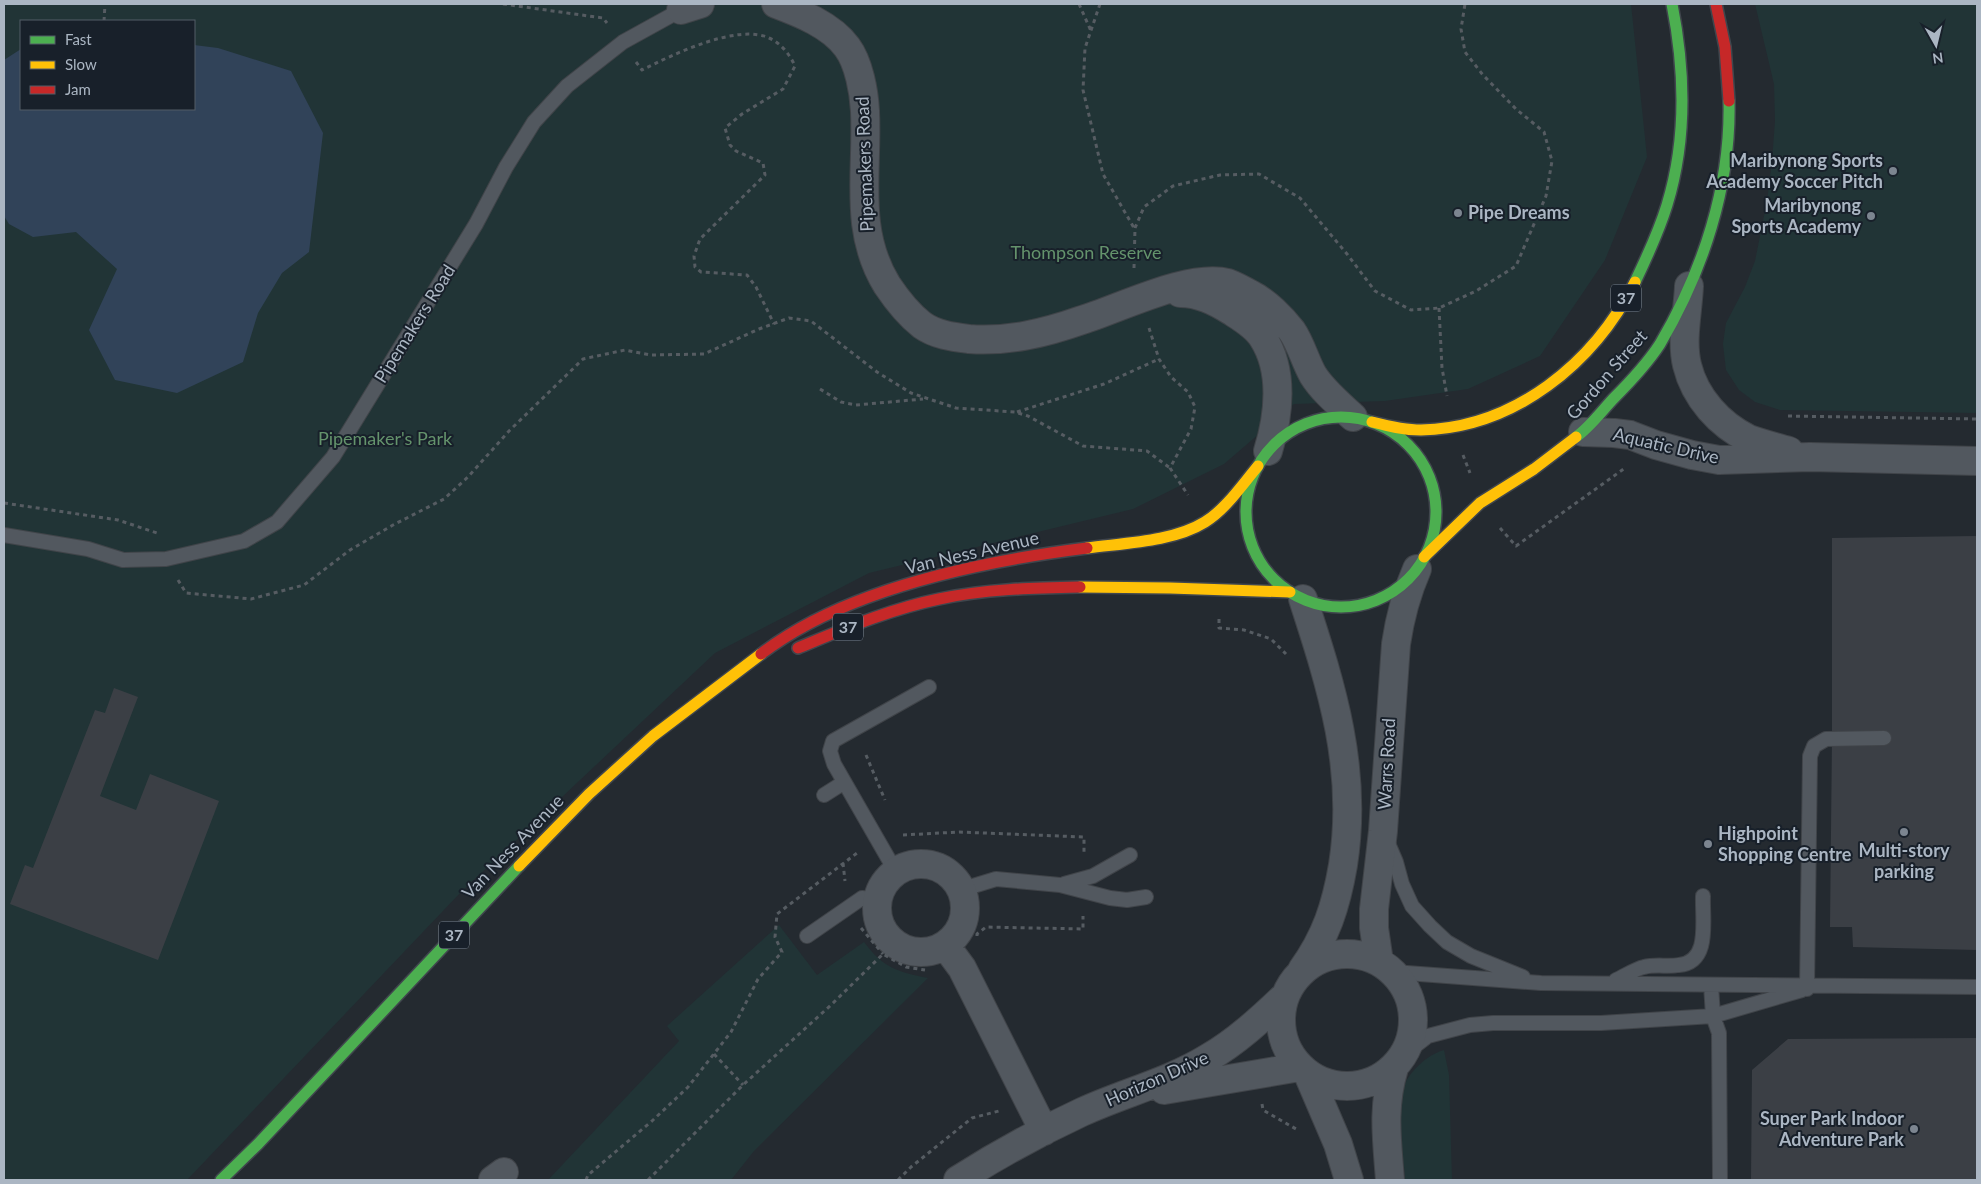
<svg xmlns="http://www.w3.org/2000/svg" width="1981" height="1184" viewBox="0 0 1981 1184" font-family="Lato,sans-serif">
	<rect width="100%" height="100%" fill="#242a30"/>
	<!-- green -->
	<path fill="#213436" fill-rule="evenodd" d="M 4,4 L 1631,4 L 1647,157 L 1605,260 L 1540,356 L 1468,389 L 1385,401 L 1294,404 L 1224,464 L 1133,509 L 869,573 L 715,653 L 461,892 L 187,1180 L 4,1180 ZM 21,21 L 194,21 L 194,109 L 21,109 Z
		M 1755,4 L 1977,4 L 1977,413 L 1780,410 L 1755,402 L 1739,390 L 1726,370 L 1723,344 L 1726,323 L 1745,287 L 1755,261 L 1767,201 L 1772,161 L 1775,121 L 1774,84 Z
		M 779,925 L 817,975 L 864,942 C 883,968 898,972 928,978 L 754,1151 L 731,1180 L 548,1180 L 679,1041 L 667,1026 Z
		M 1444,1050 L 1449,1075 L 1452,1180 L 1405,1180 C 1405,1164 1400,1150 1398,1134 C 1395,1111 1399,1086 1415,1069 C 1424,1060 1431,1054 1444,1050 Z"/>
	<!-- water -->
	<path fill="#314359" d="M 194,45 L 218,48 L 291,71 L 323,133 L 309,252 L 282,273 L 258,313 L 243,362 L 177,393 L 115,380 L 89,330 L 117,269 L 76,232 L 33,237 L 9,224 L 4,216 L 4,60 L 21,49 L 21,109 L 194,109 Z"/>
	<!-- building -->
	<path fill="#3b3f45" d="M 1977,536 L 1977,950 L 1853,947 L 1852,927 L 1830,927 L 1832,738 L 1832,538 Z
		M 114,688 L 138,697 L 100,796 L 136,810 L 150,774 L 219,801 L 158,960 L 10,904 L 25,865 L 33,868 L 95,710 L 105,713 Z
		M 1977,1038 L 1977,1180 L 1751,1180 L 1752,1070 L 1788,1039 Z"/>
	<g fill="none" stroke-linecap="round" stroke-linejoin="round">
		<!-- lane casing -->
		<g stroke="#404449" stroke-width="16">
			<path id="lane" d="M 4,535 L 88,549 L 123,560 L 166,559 L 244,541 L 277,522 L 333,457 L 476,224 L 506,167 L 534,122 L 567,86 L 623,42 L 681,10 L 679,6
				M 824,795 L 843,783
				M 1387,841 L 1396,862 L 1402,884 L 1412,906 L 1430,926 L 1447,942 L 1471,956 L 1523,977
				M 896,872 L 834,764 L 830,751 L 833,741 L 929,687
				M 1064,884 L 1093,876 L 1130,855
				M 960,890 L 996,879 L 1060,885 L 1110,898 L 1127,900 L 1146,897
				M 807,936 L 862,898 L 878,900
				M 1393,972 L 1541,983 L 1977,987
				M 1616,980 C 1625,976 1635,969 1644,967 C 1655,964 1668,967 1679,965 C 1711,962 1702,920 1703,896
				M 1711,985 L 1713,1016 L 1719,1033 L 1720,1180
				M 1807,989 L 1810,756 L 1814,746 L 1826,739 L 1884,738
				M 1406,1053 L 1428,1036 L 1470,1025 L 1493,1023 L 1601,1023 L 1713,1016 L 1802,990"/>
		</g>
		<!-- street casing -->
		<g stroke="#404449" stroke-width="30">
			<path id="street" d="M 776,4 C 800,13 831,25 847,47 C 859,63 864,92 865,111 C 868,172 853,230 887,285 C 897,300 908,314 922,325 C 936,335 953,337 969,339 C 1008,342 1045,333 1082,320 C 1121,308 1189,273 1228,283 C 1236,286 1245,291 1252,295 C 1266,302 1282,318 1292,331 C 1301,344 1305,361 1313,375 C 1323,391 1339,404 1353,417
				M 681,10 L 700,4
				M 1689,286 C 1688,311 1681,340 1687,365 C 1695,398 1720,425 1749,439 C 1762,444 1776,447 1789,451
				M 1180,293 C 1199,293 1215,301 1231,311 C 1242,318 1256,326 1263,338 C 1284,371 1279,415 1268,451
				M 1583,432 L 1614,433 L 1630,435 L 1656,445 L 1692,455 L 1719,460 L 1810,457 L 1977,461
				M877 908a44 44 0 1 1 88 0a44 44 0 1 1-88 0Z
				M 945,945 L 962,968 L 1044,1131
				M1281 1020a66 66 0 1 1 132 0a66 66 0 1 1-132 0Z
				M 1379,962 L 1374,928 L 1374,909 L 1383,831 L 1396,644 C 1400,617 1406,594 1417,569
				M 1302,970 C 1326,937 1336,906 1343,865 C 1358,770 1332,688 1303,599
				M 1308,1074 L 1338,1144 L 1349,1180
				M 1164,1090 L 1300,1067
				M 493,1180 L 504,1172
				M 958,1180 C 997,1155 1039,1132 1082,1112 C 1123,1093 1169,1082 1208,1058 C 1236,1042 1262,1018 1285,996
				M 1390,1180 C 1387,1140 1382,1107 1394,1068"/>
		</g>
		<!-- fast casing -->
		<g stroke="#40464d" stroke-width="14">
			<path id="fast" d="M 1635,282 C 1647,257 1659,231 1667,205 C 1687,140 1685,70 1672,4
				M1246 512a95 95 0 1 1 190 0a95 95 0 1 1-190 0Z
				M 1576,437 C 1590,427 1601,412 1613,399 C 1628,384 1649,361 1660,344 C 1703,271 1731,186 1729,101
				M 221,1180 L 258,1144 L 519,866"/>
		</g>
		<!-- slow casing -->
		<g stroke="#40464d" stroke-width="14">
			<path id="slow" d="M 1372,422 C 1388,426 1404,430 1421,430 C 1515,428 1594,363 1635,282
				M 1087,548 C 1123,543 1173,542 1205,522 C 1226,509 1242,485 1258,466
				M 1424,557 L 1480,503 L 1534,469 L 1576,437
				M 1080,587 L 1170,588 L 1290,592
				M 519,866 L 589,794 L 653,736 L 761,654"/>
		</g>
		<!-- jam casing -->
		<g stroke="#40464d" stroke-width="14">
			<path id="jam" d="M 1716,4 L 1725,47 L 1729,101
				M 798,648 C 844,629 890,609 939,599 C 985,589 1033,588 1080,587
				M 761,654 C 845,589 983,561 1087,548"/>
		</g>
		<!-- path -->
		<path stroke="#565c62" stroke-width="3" stroke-dasharray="4 4" stroke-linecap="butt" d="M 503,4 L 603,18 L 607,23
			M 1079,4 L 1091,31
			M 1100,4 L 1085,48 L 1083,90 L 1103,174 L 1134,228
			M 104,21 L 105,4
			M 636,62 L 642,70 C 672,55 737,23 769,38 C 781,43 790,55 795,66 L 783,89 L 742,114 L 725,128 L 730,145 L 736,151 L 763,163 L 765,175 L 700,239 L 694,256 L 695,267 L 701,272 L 747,275 L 756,287 L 774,324
			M 1134,268 L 1135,228 L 1144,207 L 1173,186 L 1220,175 L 1259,174 L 1300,198 L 1347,254 L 1375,291 L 1411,310 L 1439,308 L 1476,291 L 1516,266 L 1546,196 L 1552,161 L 1544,132 L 1516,109 L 1483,75 L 1465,52 L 1461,29 L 1465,4
			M 1439,308 L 1442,368 L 1447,396
			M 1149,328 L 1159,359 L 1171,377 L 1188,392 L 1195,407 L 1191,429 L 1170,468 L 1188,495
			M 820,389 L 841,402 L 856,405 L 923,399
			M 1017,412 L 1104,384 L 1159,359
			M 1788,416 L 1977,419
			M 1463,455 L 1470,473
			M 4,503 L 118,520 L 157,533
			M 1500,528 L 1516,546 L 1625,468
			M 178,580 L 186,593 L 251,599 L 304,585 L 350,550 L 393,525 L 444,499 L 468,477 L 509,431 L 583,359 L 625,350 L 651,355 L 704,354 L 759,329 L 789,318 L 811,321 L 877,372 L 911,393 L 956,408 L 1015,412 L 1028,416 L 1083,446 L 1147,451 L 1170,468
			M 1219,619 L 1219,628 L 1244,630 L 1271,639 L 1286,654
			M 866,755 L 885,800
			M 903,835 L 959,832 L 1084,837 L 1084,855
			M 843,863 L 845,881
			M 861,928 L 883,954
			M 977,936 L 977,934 L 986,927 L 1083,929 L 1083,916
			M 714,1054 L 743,1085
			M 1262,1104 L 1263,1110 L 1296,1129
			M 586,1180 L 588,1175 L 652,1121 L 688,1087 L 731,1032 L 758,979 L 782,952 L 775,937 L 777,914 L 857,853
			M 648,1180 L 743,1085 L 831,1005 L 883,954 L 906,967 L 925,970
			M 898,1180 L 911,1167 L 972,1118 L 999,1111"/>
		<!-- lane -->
		<use href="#lane" stroke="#52585f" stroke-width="14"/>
		<!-- street -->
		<use href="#street" stroke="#52585f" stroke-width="28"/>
		<!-- fast -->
		<use href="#fast" stroke="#4caf50" stroke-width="11"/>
		<!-- slow -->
		<use href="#slow" stroke="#ffc107" stroke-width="11"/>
		<!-- jam -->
		<use href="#jam" stroke="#c62828" stroke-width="11"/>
	</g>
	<!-- markers -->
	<g fill="#7c8590" stroke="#18202a" stroke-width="2">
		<circle cx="1893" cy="171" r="5"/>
		<circle cx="1458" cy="213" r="5"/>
		<circle cx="1871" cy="216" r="5"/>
		<circle cx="1904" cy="832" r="5"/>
		<circle cx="1708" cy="844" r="5"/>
		<circle cx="1914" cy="1129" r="5"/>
	</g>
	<g text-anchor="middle" stroke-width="4" stroke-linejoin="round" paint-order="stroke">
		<!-- shield labels -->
		<g fill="#18202a" stroke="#7f8995" stroke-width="1">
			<rect x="1611" y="284.5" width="30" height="27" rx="4"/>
			<rect x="833" y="613.5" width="30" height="27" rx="4"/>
			<rect x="439" y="921.5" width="30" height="27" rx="4"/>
		</g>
		<g font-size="16" font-weight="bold" fill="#abb6c3">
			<text x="1626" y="304">37</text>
			<text x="848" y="633">37</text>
			<text x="454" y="941">37</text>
		</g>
		<!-- poi labels -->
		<g font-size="18" font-weight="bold" fill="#abb6c3" stroke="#18202a" text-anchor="end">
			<text x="1883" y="167">Maribynong Sports<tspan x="1883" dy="21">Academy Soccer Pitch</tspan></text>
			<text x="1861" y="212">Maribynong<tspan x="1861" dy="21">Sports Academy</tspan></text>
			<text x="1468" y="219" text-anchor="start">Pipe Dreams</text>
			<text x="1718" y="840" text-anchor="start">Highpoint<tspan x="1718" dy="21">Shopping Centre</tspan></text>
			<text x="1904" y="857" text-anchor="middle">Multi-story<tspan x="1904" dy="21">parking</tspan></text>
			<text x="1904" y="1125">Super Park Indoor<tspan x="1904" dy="21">Adventure Park</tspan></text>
		</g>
		<!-- street labels -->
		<g font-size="18" fill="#abb6c3" stroke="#18202a">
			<text transform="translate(865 164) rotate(-92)" y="6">Pipemakers Road</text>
			<text transform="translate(415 324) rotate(-58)" y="6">Pipemakers Road</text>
			<text transform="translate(1607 375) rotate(-49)" y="6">Gordon Street</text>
			<text transform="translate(1666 446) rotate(13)" y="6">Aquatic Drive</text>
			<text transform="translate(972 553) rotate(-13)" y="6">Van Ness Avenue</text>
			<text transform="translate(1387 764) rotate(-87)" y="6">Warrs Road</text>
			<text transform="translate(513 847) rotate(-46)" y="6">Van Ness Avenue</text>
			<text transform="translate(1157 1079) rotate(-24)" y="6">Horizon Drive</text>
		</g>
		<!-- park labels -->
		<g font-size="18" fill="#64936c" stroke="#18202a">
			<text x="1086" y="259">Thompson Reserve</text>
			<text x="385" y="445">Pipemaker's Park</text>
		</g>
	</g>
	<!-- border -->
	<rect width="1981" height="1184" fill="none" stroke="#abb6c3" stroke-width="10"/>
	<!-- legend -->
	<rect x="20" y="20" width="175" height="90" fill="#18202a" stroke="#535c67"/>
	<rect x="30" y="36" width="25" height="8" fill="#4caf50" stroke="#535c67"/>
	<text x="65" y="45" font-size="15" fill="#abb6c3">Fast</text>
	<rect x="30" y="61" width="25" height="8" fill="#ffc107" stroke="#535c67"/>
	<text x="65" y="70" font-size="15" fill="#abb6c3">Slow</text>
	<rect x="30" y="86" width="25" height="8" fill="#c62828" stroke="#535c67"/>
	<text x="65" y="95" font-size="15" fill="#abb6c3">Jam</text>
	<!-- north arrow -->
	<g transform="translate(1936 45) rotate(172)" stroke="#18202a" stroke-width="4" paint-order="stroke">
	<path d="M0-4L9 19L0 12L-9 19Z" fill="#abb6c3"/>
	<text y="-8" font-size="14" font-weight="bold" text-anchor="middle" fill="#abb6c3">N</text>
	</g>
</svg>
